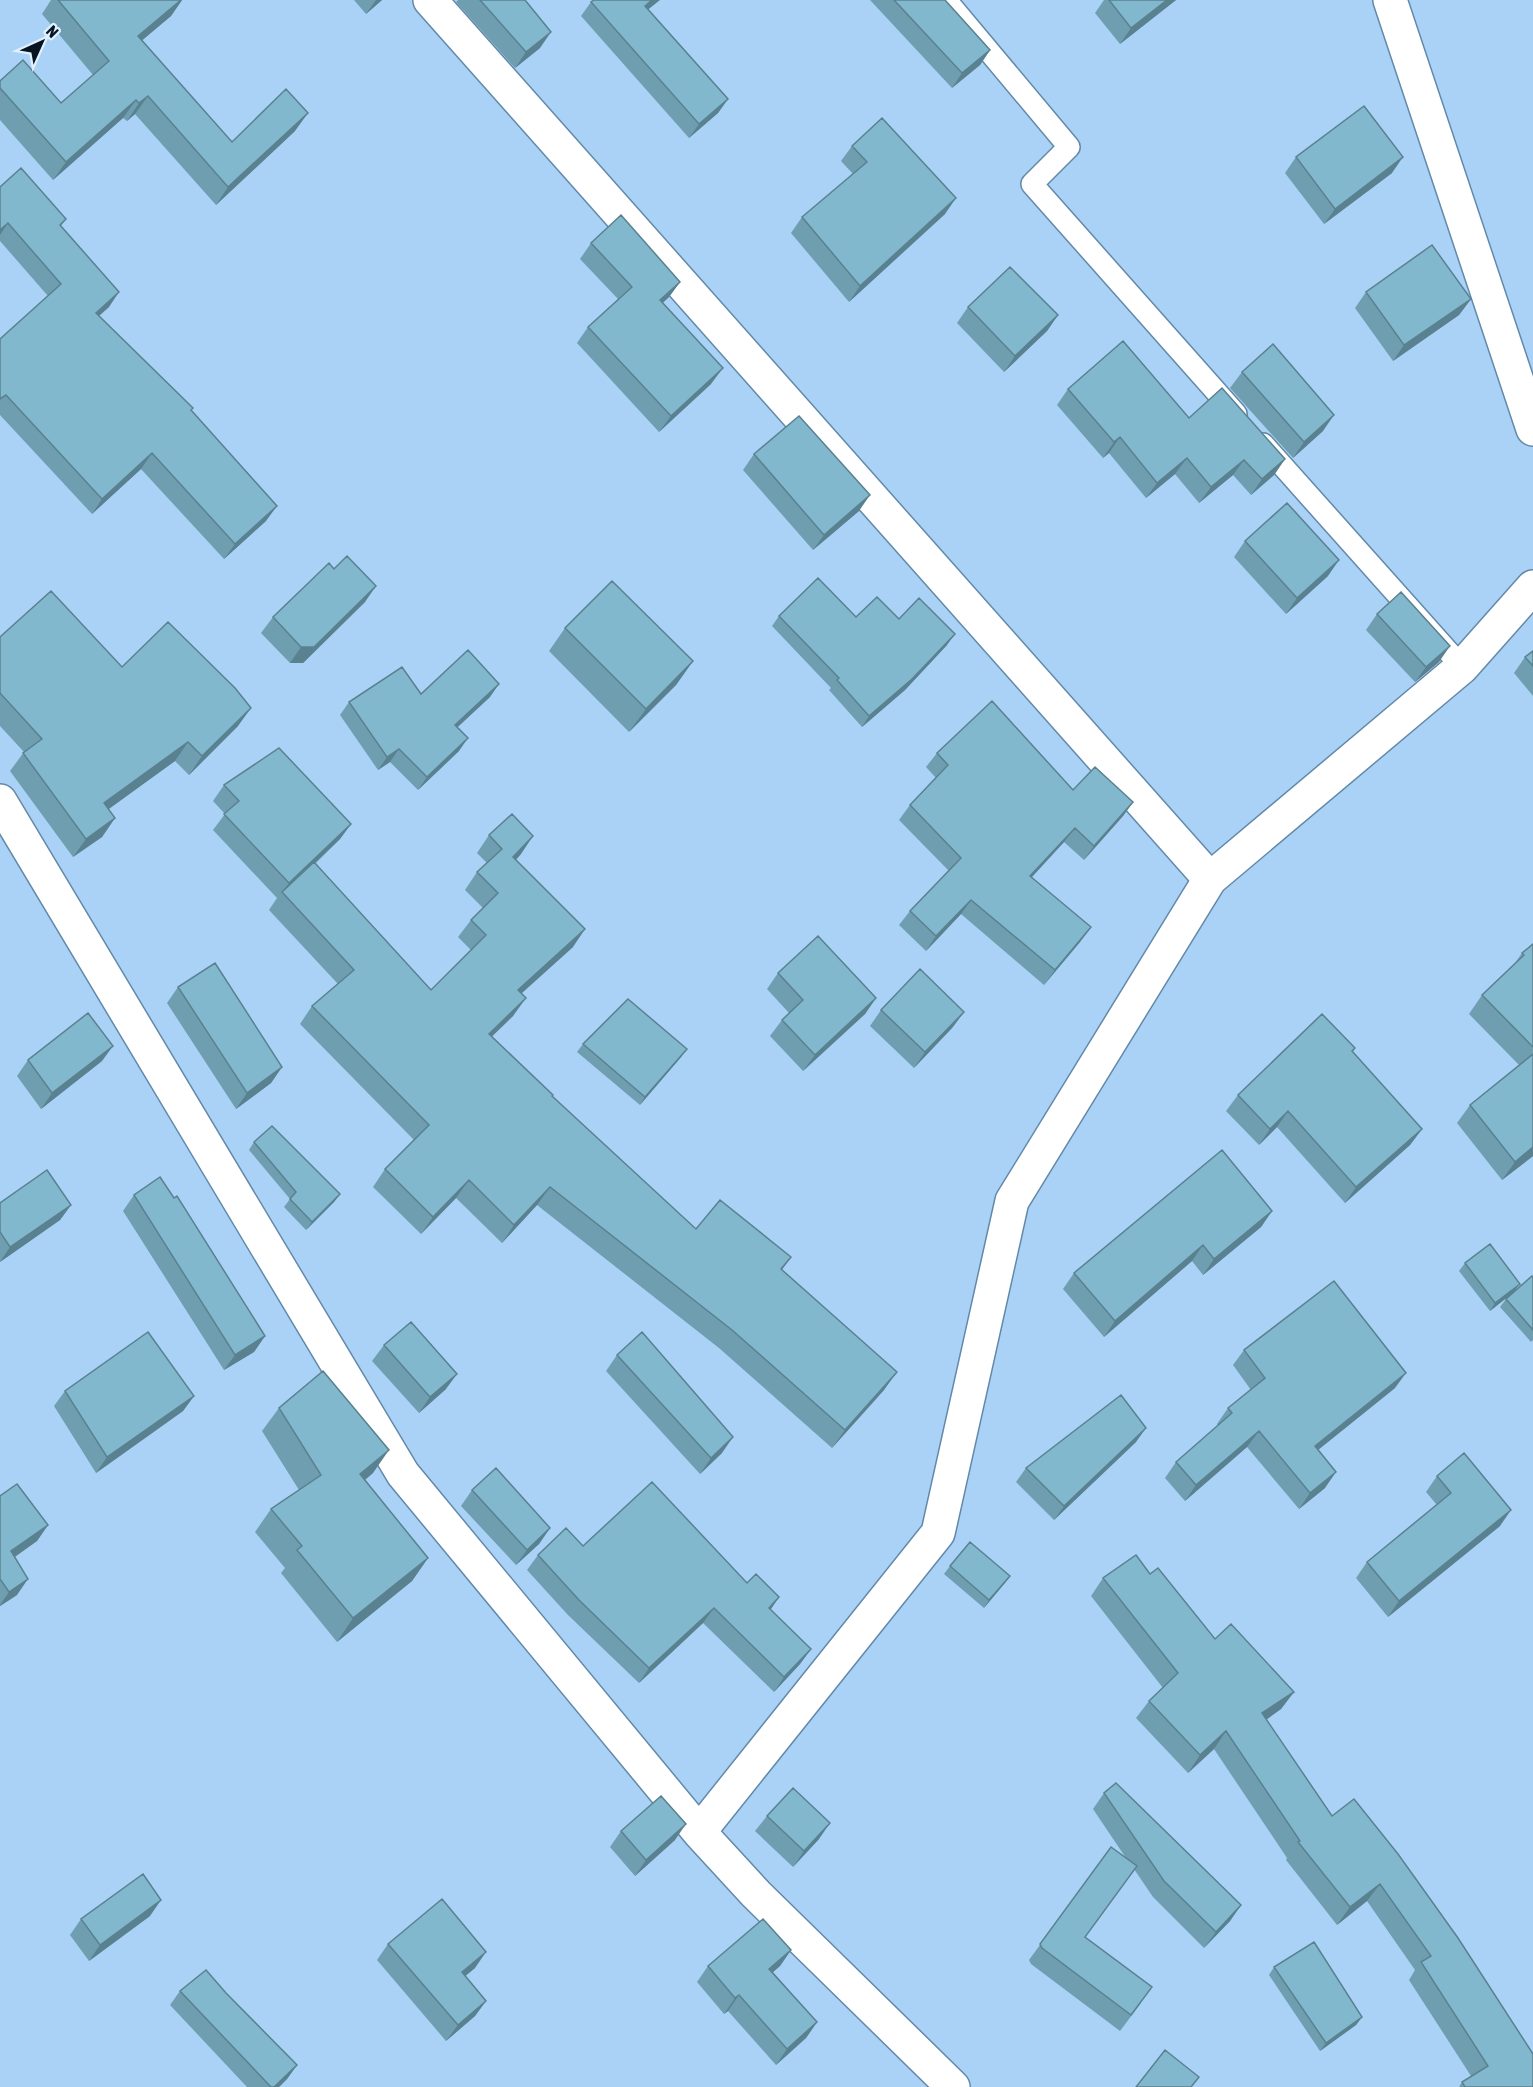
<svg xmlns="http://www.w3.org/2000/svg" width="1533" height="2087" viewBox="0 0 1533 2087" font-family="'Asap Condensed',sans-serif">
	<rect width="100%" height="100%" fill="#aad2f6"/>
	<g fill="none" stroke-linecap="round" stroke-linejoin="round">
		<!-- service casing -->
		<g stroke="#6389a9" stroke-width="24">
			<path id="service" d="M 946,0 L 1069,147 L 1032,184 L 1236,414
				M 1263,444 L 1462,667"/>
		</g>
		<!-- minor casing -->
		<g stroke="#6389a9" stroke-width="36">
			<path id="minor" d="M 430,0 L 1210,879
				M 1390,0 L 1533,429
				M 0,801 L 403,1474 L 699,1832 L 756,1894 L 953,2087
				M 699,1832 L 938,1533 L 1012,1201 L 1210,879 L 1462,667 L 1533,587"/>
		</g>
		<!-- service -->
		<use href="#service" stroke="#fff" stroke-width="21"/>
		<!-- minor -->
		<use href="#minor" stroke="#fff" stroke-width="33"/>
	</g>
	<!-- wall -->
	<path fill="#6f9eb1" d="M 51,0 L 182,0 L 171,16 L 142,40 L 232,142 L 295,131 L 216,205 L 135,114 L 127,121 L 123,118 L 53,180 L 0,120 L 0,81 L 61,103 L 93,75 L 42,14 Z
		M 354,0 L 382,0 L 366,14 Z
		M 458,0 L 525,0 L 540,48 L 515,68 L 456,2 Z
		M 870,0 L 945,0 L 990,50 L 980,65 L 952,88 Z
		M 1104,0 L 1176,0 L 1120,44 L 1095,13 Z
		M 591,2 L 648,9 L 728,99 L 718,113 L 689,138 L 581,16 Z
		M 852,146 L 945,214 L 849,302 L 791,233 L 802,217 L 853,174 L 841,161 Z
		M 1296,157 L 1392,173 L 1324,224 L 1285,173 Z
		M 0,187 L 66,219 L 61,226 L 109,307 L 99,316 L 191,411 L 266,521 L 224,559 L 141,469 L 92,514 L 0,415 L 0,339 L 48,296 L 0,241 Z
		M 591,243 L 680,282 L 669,297 L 662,303 L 711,384 L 659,432 L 577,343 L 588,327 L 618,299 L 580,259 Z
		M 1366,292 L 1471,299 L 1459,315 L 1393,361 L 1355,308 Z
		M 968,307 L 1058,315 L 1047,331 L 1004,372 L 957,323 Z
		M 1242,372 L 1323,431 L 1293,458 L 1230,388 Z
		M 1068,389 L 1189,418 L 1285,459 L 1274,475 L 1251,495 L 1233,475 L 1199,503 L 1175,474 L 1146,498 L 1109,453 L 1103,458 L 1057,405 Z
		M 754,454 L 859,511 L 813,550 L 743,470 Z
		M 1245,541 L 1328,576 L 1286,614 L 1234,557 Z
		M 365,602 L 303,663 L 290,663 L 261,633 L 273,617 Z
		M 1377,614 L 1439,662 L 1415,682 L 1366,630 Z
		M 779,616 L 899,619 L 947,645 L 905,690 L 862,727 L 829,690 L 831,688 L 772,626 Z
		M 565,628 L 693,661 L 676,685 L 629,732 L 549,651 Z
		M 0,637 L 122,667 L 238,726 L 189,775 L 175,761 L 108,809 L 115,818 L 102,837 L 73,857 L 10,771 L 24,752 L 0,726 Z
		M 1533,651 L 1533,696 L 1514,673 L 1525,657 Z
		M 421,694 L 490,697 L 457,727 L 459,751 L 418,790 L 390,762 L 378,770 L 340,715 L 349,702 Z
		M 937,753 L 1073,790 L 1133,802 L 1123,816 L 1084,860 L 1064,842 L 1031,878 L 1091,927 L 1080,942 L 1044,985 L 961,914 L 926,951 L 899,925 L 910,911 L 949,871 L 899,820 L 910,805 L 936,778 L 926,767 Z
		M 224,785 L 351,824 L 340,839 L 315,864 L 431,990 L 471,950 L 458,937 L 471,920 L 483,908 L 465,890 L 477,872 L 487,863 L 477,853 L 489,835 L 521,854 L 516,860 L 573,947 L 521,994 L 513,1016 L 492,1036 L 552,1097 L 696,1229 L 791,1257 L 782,1270 L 884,1390 L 832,1448 L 719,1348 L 537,1205 L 502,1243 L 456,1198 L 421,1234 L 373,1187 L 385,1169 L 414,1140 L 300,1024 L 312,1006 L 338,984 L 269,910 L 277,898 L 213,830 L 225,814 L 213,801 Z
		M 1533,944 L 1533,1156 L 1502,1180 L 1457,1123 L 1470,1105 L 1519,1065 L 1469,1014 L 1482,995 L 1515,963 L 1522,953 Z
		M 778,973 L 876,998 L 865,1014 L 803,1071 L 770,1036 L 782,1020 L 789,1013 L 767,989 Z
		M 178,987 L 282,1067 L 271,1083 L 236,1109 L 167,1003 Z
		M 881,1010 L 964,1012 L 952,1028 L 914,1068 L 870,1026 Z
		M 583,1044 L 681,1057 L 640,1105 L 577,1052 Z
		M 1355,1048 L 1353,1052 L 1422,1129 L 1410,1145 L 1345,1203 L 1277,1127 L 1259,1145 L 1226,1111 L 1238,1095 Z
		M 28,1060 L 102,1061 L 41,1109 L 17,1076 Z
		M 254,1142 L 340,1194 L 334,1202 L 306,1230 L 284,1207 L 290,1199 L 249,1150 Z
		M 134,1195 L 265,1336 L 254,1352 L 224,1370 L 123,1211 Z
		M 0,1203 L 71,1205 L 60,1220 L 0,1262 Z
		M 1272,1211 L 1261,1227 L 1203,1275 L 1192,1261 L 1104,1337 L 1063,1289 L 1074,1273 Z
		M 1465,1263 L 1515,1291 L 1533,1278 L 1533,1340 L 1531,1342 L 1500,1307 L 1506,1299 L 1510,1295 L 1490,1311 L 1459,1271 Z
		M 384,1345 L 446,1389 L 419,1413 L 372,1361 Z
		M 1244,1350 L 1395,1388 L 1318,1450 L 1325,1488 L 1299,1509 L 1247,1447 L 1185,1501 L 1165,1478 L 1176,1462 L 1218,1426 L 1217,1424 L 1228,1408 L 1251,1390 L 1233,1365 Z
		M 617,1355 L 722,1453 L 700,1474 L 606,1371 Z
		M 65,1391 L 194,1396 L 183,1411 L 96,1473 L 54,1406 Z
		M 279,1408 L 373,1473 L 365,1480 L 428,1558 L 412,1581 L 337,1642 L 281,1573 L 285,1568 L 255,1532 L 271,1509 L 299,1490 L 262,1431 Z
		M 1136,1442 L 1054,1520 L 1016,1482 L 1026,1468 Z
		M 1437,1476 L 1500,1526 L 1388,1617 L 1356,1578 L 1367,1562 L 1437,1505 L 1426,1492 Z
		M 472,1490 L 550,1528 L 539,1544 L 516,1565 L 461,1506 Z
		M 0,1496 L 48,1525 L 37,1541 L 15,1557 L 17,1595 L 0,1606 Z
		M 583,1546 L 747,1583 L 779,1597 L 770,1610 L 811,1649 L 800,1664 L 774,1692 L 703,1623 L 639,1683 L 568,1615 L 527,1570 L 538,1555 Z
		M 950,1566 L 1010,1576 L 1004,1584 L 984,1608 L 944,1574 Z
		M 1150,1574 L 1215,1639 L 1294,1692 L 1281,1709 L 1266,1720 L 1332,1816 L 1533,2087 L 1459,2087 L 1462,2082 L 1471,2076 L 1409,1980 L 1415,1970 L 1367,1901 L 1337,1925 L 1286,1860 L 1287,1858 L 1214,1749 L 1188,1773 L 1136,1718 L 1149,1701 L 1163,1688 L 1091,1596 L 1103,1578 Z
		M 1104,1793 L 1241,1905 L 1230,1921 L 1204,1948 L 1153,1897 L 1134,1869 L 1085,1937 L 1141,2003 L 1120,2031 L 1031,1964 L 1029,1960 L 1111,1847 L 1126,1858 L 1093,1809 Z
		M 767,1816 L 819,1839 L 793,1867 L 755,1831 Z
		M 621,1831 L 675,1840 L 635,1876 L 610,1847 Z
		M 150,1916 L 89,1961 L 70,1935 L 81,1919 Z
		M 388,1944 L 475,1968 L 465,1976 L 486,2001 L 475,2016 L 446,2041 L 377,1960 Z
		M 791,1950 L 780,1966 L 773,1972 L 817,2022 L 806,2038 L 776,2065 L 728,2011 L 724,2014 L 697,1982 L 708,1966 Z
		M 1274,1967 L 1362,2017 L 1356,2025 L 1320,2051 L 1269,1975 Z
		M 180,1991 L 226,1993 L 297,2065 L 287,2079 L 279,2087 L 247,2087 L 170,2005 Z"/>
	<!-- shaded-wall -->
	<path fill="#5a8190" d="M 181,0 L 182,0 L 171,16 L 126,54 L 138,36 Z
		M 376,0 L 382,0 L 366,14 Z
		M 652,0 L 660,0 L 635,20 L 645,6 Z
		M 1167,0 L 1176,0 L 1120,44 L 1131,28 Z
		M 551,32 L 540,48 L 515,68 L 526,52 Z
		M 990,50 L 980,65 L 952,88 L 962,73 Z
		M 148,96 L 135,114 L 127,121 L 139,103 Z
		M 728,99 L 718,113 L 689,138 L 699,124 Z
		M 136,100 L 123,118 L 53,180 L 66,162 Z
		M 308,113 L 295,131 L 216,205 L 228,187 Z
		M 1403,157 L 1392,173 L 1324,224 L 1335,209 Z
		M 956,198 L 945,214 L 849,302 L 860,286 Z
		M 8,223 L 0,235 L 0,230 Z
		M 680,282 L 669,297 L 649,316 L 660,300 Z
		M 119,292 L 109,307 L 85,328 L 96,313 Z
		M 1471,299 L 1459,315 L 1393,361 L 1404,345 Z
		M 1058,315 L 1047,331 L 1004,372 L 1015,356 Z
		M 723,368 L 711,384 L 659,432 L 671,416 Z
		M 1334,415 L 1323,431 L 1293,458 L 1304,442 Z
		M 1120,437 L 1109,453 L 1103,458 L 1114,442 Z
		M 152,453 L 141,469 L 92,514 L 102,499 Z
		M 1187,458 L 1175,474 L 1146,498 L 1157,483 Z
		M 1285,459 L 1274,475 L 1251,495 L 1262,479 Z
		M 1244,460 L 1233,475 L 1199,503 L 1211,487 Z
		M 870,495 L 859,511 L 813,550 L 824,535 Z
		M 277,506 L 266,521 L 224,559 L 235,544 Z
		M 1339,560 L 1328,576 L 1286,614 L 1297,598 Z
		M 376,586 L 365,602 L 303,663 L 290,663 L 301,647 Z
		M 955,634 L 947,645 L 905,690 L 862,727 L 869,716 Z
		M 1450,646 L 1439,662 L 1415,682 L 1426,667 Z
		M 693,661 L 676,685 L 629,732 L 646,709 Z
		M 499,684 L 490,697 L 446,738 L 455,725 Z
		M 251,708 L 238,726 L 189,775 L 202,756 Z
		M 468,738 L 459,751 L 418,790 L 427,777 Z
		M 188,742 L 175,761 L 91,822 L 104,803 Z
		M 399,749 L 390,762 L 378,770 L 387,757 Z
		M 1133,802 L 1123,816 L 1084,860 L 1094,846 Z
		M 115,818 L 102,837 L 73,857 L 86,839 Z
		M 351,824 L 340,839 L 283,893 L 282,892 L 289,883 Z
		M 1075,828 L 1064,842 L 1019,891 L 1030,876 Z
		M 533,836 L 521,854 L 501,875 L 513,857 Z
		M 971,900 L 961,914 L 926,951 L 936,936 Z
		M 1091,927 L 1080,942 L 1044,985 L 1055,970 Z
		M 585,929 L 573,947 L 505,1008 L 518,990 Z
		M 526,998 L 513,1016 L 477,1051 L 489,1034 Z
		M 876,998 L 865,1014 L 803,1071 L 815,1055 Z
		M 964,1012 L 952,1028 L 914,1068 L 925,1052 Z
		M 113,1046 L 102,1061 L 41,1109 L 52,1093 Z
		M 687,1049 L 681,1057 L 640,1105 L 645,1097 Z
		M 282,1067 L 271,1083 L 236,1109 L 247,1093 Z
		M 1288,1111 L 1277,1127 L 1259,1145 L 1270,1129 Z
		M 1422,1129 L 1410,1145 L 1345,1203 L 1356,1187 Z
		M 1533,1147 L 1533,1156 L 1502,1180 L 1515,1162 Z
		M 469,1180 L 456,1198 L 421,1234 L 433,1217 Z
		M 550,1187 L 537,1205 L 502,1243 L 514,1225 Z
		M 340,1194 L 334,1202 L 306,1230 L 312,1222 Z
		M 71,1205 L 60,1220 L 0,1262 L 10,1247 Z
		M 1272,1211 L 1261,1227 L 1203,1275 L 1214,1259 Z
		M 1203,1245 L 1192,1261 L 1104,1337 L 1115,1321 Z
		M 1520,1284 L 1514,1292 L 1490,1311 L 1495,1303 Z
		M 265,1336 L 254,1352 L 224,1370 L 235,1355 Z
		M 897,1372 L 884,1390 L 832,1448 L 845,1430 Z
		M 1406,1373 L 1395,1388 L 1303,1462 L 1315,1446 Z
		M 457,1374 L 446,1389 L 419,1413 L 430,1397 Z
		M 194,1396 L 183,1411 L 96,1473 L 107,1457 Z
		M 1146,1428 L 1136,1442 L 1054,1520 L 1064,1506 Z
		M 1259,1431 L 1247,1447 L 1185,1501 L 1196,1485 Z
		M 733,1437 L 722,1453 L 700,1474 L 711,1458 Z
		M 389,1450 L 373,1473 L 344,1497 L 360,1474 Z
		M 1336,1472 L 1325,1488 L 1299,1509 L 1310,1493 Z
		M 1511,1510 L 1500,1526 L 1388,1617 L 1399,1601 Z
		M 48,1525 L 37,1541 L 0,1567 L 11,1551 Z
		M 550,1528 L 539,1544 L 516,1565 L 527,1550 Z
		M 428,1558 L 412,1581 L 337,1642 L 353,1618 Z
		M 1010,1576 L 1004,1584 L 984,1608 L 989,1600 Z
		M 28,1579 L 17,1595 L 0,1606 L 0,1605 L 9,1592 Z
		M 779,1597 L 769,1612 L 769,1608 Z
		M 714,1608 L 703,1623 L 639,1683 L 649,1668 Z
		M 811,1649 L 800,1664 L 774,1692 L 784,1677 Z
		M 1294,1692 L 1281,1709 L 1250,1731 L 1262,1713 Z
		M 1226,1731 L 1214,1749 L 1188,1773 L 1200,1755 Z
		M 830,1823 L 819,1839 L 793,1867 L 804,1851 Z
		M 686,1824 L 675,1840 L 635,1876 L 646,1860 Z
		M 1380,1884 L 1367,1901 L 1337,1925 L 1350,1907 Z
		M 161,1900 L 150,1916 L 89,1961 L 100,1945 Z
		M 1241,1905 L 1230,1921 L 1204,1948 L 1216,1932 Z
		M 791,1950 L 780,1966 L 758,1985 L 769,1969 Z
		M 486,1952 L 475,1968 L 451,1988 L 462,1972 Z
		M 739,1995 L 728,2011 L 724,2014 L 735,1998 Z
		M 486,2001 L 475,2016 L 446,2041 L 458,2025 Z
		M 1362,2017 L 1356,2025 L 1320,2051 L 1326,2043 Z
		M 817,2022 L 806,2038 L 776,2065 L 787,2049 Z
		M 297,2065 L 287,2079 L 279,2087 L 274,2087 Z"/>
	<!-- building -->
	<path fill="#81b8ce" stroke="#5a8190" stroke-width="1.5" d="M 58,0 L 181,0 L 138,36 L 232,142 L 286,89 L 308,113 L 228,187 L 148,96 L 139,103 L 136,100 L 66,162 L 0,88 L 0,81 L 23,60 L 61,103 L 109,61 Z
		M 480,0 L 525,0 L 551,32 L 526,52 Z
		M 594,0 L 652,0 L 645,6 L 728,99 L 699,124 L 591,2 Z
		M 894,0 L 945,0 L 990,50 L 962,73 Z
		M 1109,0 L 1167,0 L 1131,28 Z
		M 1364,106 L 1403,157 L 1335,209 L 1296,157 Z
		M 882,118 L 956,198 L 860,286 L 802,217 L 867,162 L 852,146 Z
		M 21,168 L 66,219 L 60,225 L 119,292 L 96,313 L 193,408 L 191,410 L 277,506 L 235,544 L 152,453 L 102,499 L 6,395 L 0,399 L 0,339 L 61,284 L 8,223 L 0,230 L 0,187 Z
		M 621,215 L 680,282 L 660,300 L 723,368 L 671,416 L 588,327 L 632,287 L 591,243 Z
		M 1432,245 L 1471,299 L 1404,345 L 1366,292 Z
		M 1010,267 L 1058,315 L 1015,356 L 968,307 Z
		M 1123,341 L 1189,418 L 1222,388 L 1285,459 L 1262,479 L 1244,460 L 1211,487 L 1187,458 L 1157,483 L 1120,437 L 1114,442 L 1068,389 Z
		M 1273,344 L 1334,415 L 1304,442 L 1242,372 Z
		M 799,416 L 870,495 L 824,535 L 754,454 Z
		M 1287,503 L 1339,560 L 1297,598 L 1245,541 Z
		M 347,556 L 376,586 L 314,647 L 301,647 L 273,617 L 329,563 L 334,569 Z
		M 818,578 L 856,617 L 877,597 L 899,619 L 919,598 L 955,634 L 912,679 L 869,716 L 837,680 L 839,678 L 779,616 Z
		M 612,581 L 693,661 L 646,709 L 565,628 Z
		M 51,591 L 122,667 L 168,622 L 235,688 L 251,708 L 202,756 L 188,742 L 104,803 L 115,818 L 86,839 L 23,753 L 42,739 L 0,693 L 0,637 Z
		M 1401,592 L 1450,646 L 1426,667 L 1377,614 Z
		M 468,650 L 499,684 L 455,725 L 468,738 L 427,777 L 399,749 L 387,757 L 349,702 L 402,667 L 421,694 Z
		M 1533,651 L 1533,666 L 1525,657 Z
		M 992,701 L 1073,790 L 1095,767 L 1133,802 L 1094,846 L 1075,828 L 1030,876 L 1091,927 L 1055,970 L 971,900 L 936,936 L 910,911 L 961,858 L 910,805 L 948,765 L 937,753 Z
		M 279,748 L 351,824 L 289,883 L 224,814 L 239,801 L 224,785 Z
		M 512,814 L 533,836 L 513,857 L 585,929 L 518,990 L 526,998 L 489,1034 L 553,1095 L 552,1096 L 696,1229 L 720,1200 L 791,1257 L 781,1269 L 897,1372 L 845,1430 L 732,1330 L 550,1187 L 514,1225 L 469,1180 L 433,1217 L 385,1169 L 429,1125 L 312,1006 L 354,970 L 282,892 L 314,862 L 431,990 L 486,935 L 471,920 L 498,893 L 477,872 L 502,849 L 489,835 Z
		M 818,936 L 876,998 L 815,1055 L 782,1020 L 803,1000 L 778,973 Z
		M 1533,944 L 1533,1047 L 1482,995 L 1524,955 L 1522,953 Z
		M 215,963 L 282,1067 L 247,1093 L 178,987 Z
		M 920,969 L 964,1012 L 925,1052 L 881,1010 Z
		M 628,999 L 687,1049 L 645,1097 L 583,1044 Z
		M 88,1013 L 113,1046 L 52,1093 L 28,1060 Z
		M 1322,1014 L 1355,1048 L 1352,1051 L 1422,1129 L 1356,1187 L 1288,1111 L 1270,1129 L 1238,1095 Z
		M 1533,1054 L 1533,1147 L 1515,1162 L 1470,1105 Z
		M 272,1126 L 340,1194 L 312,1222 L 290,1199 L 296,1192 L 254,1142 Z
		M 1222,1150 L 1272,1211 L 1214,1259 L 1203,1245 L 1115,1321 L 1074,1273 Z
		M 47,1170 L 71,1205 L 10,1247 L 0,1232 L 0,1203 Z
		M 160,1177 L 174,1198 L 177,1196 L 265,1336 L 235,1355 L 134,1195 Z
		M 1490,1244 L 1520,1284 L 1495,1303 L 1465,1263 Z
		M 1532,1276 L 1533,1278 L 1533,1330 L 1506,1299 Z
		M 1334,1281 L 1406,1373 L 1315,1446 L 1336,1472 L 1310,1493 L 1259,1431 L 1196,1485 L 1176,1462 L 1232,1413 L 1228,1408 L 1265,1378 L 1244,1350 Z
		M 411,1322 L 457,1374 L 430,1397 L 384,1345 Z
		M 148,1332 L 194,1396 L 107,1457 L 65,1391 Z
		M 642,1332 L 733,1437 L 711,1458 L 617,1355 Z
		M 323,1371 L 389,1450 L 360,1474 L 428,1558 L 353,1618 L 297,1550 L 302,1546 L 271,1509 L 321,1475 L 279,1408 Z
		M 1121,1395 L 1146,1428 L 1064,1506 L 1026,1468 Z
		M 1464,1453 L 1511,1510 L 1399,1601 L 1367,1562 L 1451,1493 L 1437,1476 Z
		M 496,1468 L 550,1528 L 527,1550 L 472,1490 Z
		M 652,1482 L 747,1583 L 756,1574 L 779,1597 L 769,1608 L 811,1649 L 784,1677 L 714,1608 L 649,1668 L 579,1600 L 538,1555 L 566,1528 L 583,1546 Z
		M 17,1484 L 48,1525 L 11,1551 L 28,1579 L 9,1592 L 0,1579 L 0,1496 Z
		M 970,1542 L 1010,1576 L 989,1600 L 950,1566 Z
		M 1136,1555 L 1150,1574 L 1158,1568 L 1215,1639 L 1231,1624 L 1294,1692 L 1262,1713 L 1332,1816 L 1354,1799 L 1398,1854 L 1458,1938 L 1533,2054 L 1533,2087 L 1465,2087 L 1462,2082 L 1488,2066 L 1421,1962 L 1431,1956 L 1380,1884 L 1350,1907 L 1298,1842 L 1300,1841 L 1226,1731 L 1200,1755 L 1149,1701 L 1178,1673 L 1103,1578 Z
		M 1116,1783 L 1241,1905 L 1216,1932 L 1164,1881 L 1104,1793 Z
		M 793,1788 L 830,1823 L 804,1851 L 767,1816 Z
		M 661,1796 L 686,1824 L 646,1860 L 621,1831 Z
		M 1111,1847 L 1137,1866 L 1085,1937 L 1152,1987 L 1131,2015 L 1042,1948 L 1040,1944 Z
		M 143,1874 L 161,1900 L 100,1945 L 81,1919 Z
		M 442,1899 L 486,1952 L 462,1972 L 486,2001 L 458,2025 L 388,1944 Z
		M 763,1919 L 791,1950 L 769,1969 L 817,2022 L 787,2049 L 739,1995 L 735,1998 L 708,1966 Z
		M 1314,1942 L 1362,2017 L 1326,2043 L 1274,1967 Z
		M 206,1970 L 226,1993 L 297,2065 L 274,2087 L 271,2087 L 180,1991 Z
		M 1165,2050 L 1199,2077 L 1191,2087 L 1136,2087 Z"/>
	<!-- north arrow -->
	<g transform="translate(42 42) rotate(45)" stroke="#e0f0ff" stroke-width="4.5" paint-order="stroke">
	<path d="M0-4.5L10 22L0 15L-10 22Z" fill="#061521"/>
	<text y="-9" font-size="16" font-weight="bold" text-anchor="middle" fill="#061521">N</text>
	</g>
</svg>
